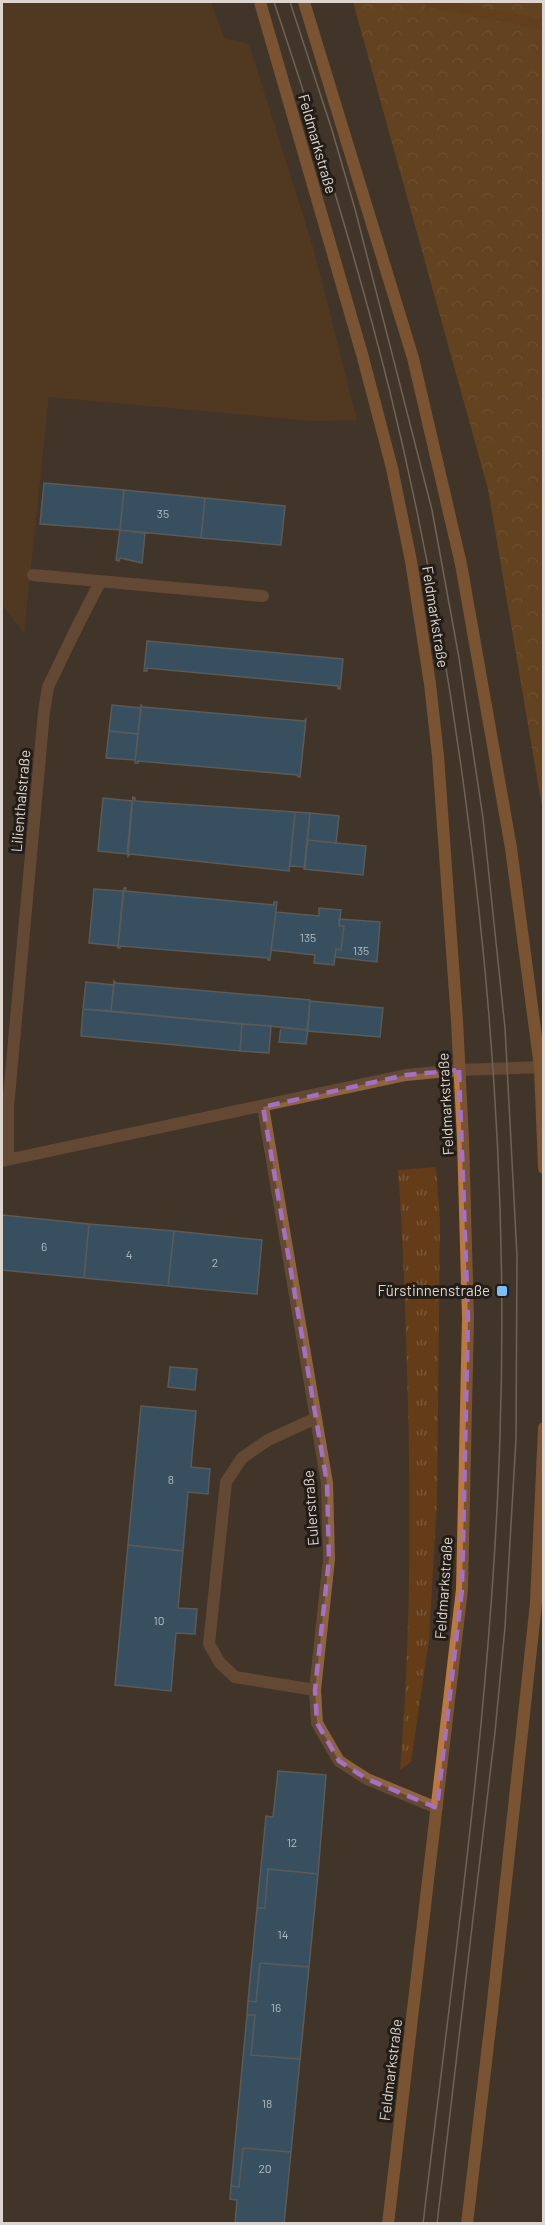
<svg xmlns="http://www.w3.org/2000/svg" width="545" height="2225" viewBox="0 0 545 2225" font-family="Barlow,sans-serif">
	<defs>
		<pattern id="grass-tufts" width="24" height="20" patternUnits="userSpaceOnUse" patternTransform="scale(1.5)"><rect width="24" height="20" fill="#643c18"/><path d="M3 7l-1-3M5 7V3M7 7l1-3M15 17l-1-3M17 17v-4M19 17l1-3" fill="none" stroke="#7a5738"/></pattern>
		<pattern id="forest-crowns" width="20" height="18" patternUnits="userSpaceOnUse" patternTransform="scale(1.5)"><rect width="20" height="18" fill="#8c5218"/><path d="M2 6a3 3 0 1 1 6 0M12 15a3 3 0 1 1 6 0" fill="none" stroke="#9c6a38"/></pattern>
	</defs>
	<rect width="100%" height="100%" fill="#423428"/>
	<!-- grass -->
	<path fill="url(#grass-tufts)" d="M 436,1167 L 440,1220 L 437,1503 L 429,1640 L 411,1762 L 400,1770 C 411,1637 411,1504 407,1370 C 405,1303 403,1236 398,1170 Z"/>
	<!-- forest -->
	<path fill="url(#forest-crowns)" d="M 353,2 L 543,2 L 543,813 L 488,489 Z"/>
	<!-- park -->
	<path fill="#643c18" d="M 2,2 L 211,2 L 224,38 L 249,44 L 313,247 L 357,420 L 313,421 L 49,397 L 24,633 L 2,605 Z"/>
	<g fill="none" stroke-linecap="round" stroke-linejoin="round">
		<!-- stream -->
		<path stroke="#874c10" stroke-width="10" d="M 429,2 L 544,25"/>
	</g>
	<!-- building -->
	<path fill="#2a6fa1" stroke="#788896" stroke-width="1.5" d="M 44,483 L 124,490 L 120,530 L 40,524 Z
		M 124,490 L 205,498 L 201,538 L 120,530 Z
		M 205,498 L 285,506 L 281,545 L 201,538 Z
		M 120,530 L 145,533 L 142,563 L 120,558 L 119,561 L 116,560 Z
		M 147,641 L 343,659 L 340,689 L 338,689 L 338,686 L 147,668 L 147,671 L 144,671 Z
		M 112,705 L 141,708 L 138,734 L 109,731 Z
		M 141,705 L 143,707 L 304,721 L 306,719 L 300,777 L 298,777 L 298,775 L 138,761 L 138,763 L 135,763 Z
		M 109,731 L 138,734 L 135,760 L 106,758 Z
		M 133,797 L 135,798 L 135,801 L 295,812 L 289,871 L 130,854 L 128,856 Z
		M 103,798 L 132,801 L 127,854 L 98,851 Z
		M 295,812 L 310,813 L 305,867 L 290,866 Z
		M 310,813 L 339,816 L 336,843 L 307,840 Z
		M 307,840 L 366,846 L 363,875 L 304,869 Z
		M 124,888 L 126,888 L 125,891 L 274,905 L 274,902 L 277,902 L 270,960 L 268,960 L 268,958 L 120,946 L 120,948 L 118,948 Z
		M 94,889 L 123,891 L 118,946 L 89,943 Z
		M 319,908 L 341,910 L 339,926 L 344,926 L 341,950 L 336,949 L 334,965 L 314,963 L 315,955 L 271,950 L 276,912 L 319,916 Z
		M 339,919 L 380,922 L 377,962 L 335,957 L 336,949 L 341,950 L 344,926 L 339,926 Z
		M 114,981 L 116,983 L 310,1000 L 308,1030 L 111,1011 Z
		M 86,982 L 114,985 L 111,1011 L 83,1009 Z
		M 310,1001 L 383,1008 L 380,1037 L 307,1031 Z
		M 83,1009 L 242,1024 L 240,1051 L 81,1036 Z
		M 242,1024 L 271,1026 L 269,1053 L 240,1051 Z
		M 281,1027 L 308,1030 L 306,1044 L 279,1042 Z
		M 2,1215 L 89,1224 L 84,1278 L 2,1270 Z
		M 89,1224 L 174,1231 L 168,1286 L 84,1278 Z
		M 174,1231 L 262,1240 L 257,1294 L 168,1286 Z
		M 170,1367 L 197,1369 L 195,1390 L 168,1387 Z
		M 141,1406 L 196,1411 L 191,1467 L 210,1469 L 208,1494 L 188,1492 L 183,1551 L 128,1545 Z
		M 128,1545 L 183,1551 L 178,1608 L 197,1609 L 195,1634 L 176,1633 L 171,1691 L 115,1685 Z
		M 278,1771 L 326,1775 L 318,1874 L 268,1869 L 265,1908 L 257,1908 L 266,1816 L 273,1817 Z
		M 268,1869 L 318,1874 L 309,1967 L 260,1963 L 256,2002 L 248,2001 L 257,1908 L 265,1908 Z
		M 260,1963 L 309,1967 L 300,2059 L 251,2055 L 255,2015 L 247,2015 L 248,2001 L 256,2002 Z
		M 247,2015 L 255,2015 L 251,2055 L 300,2059 L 291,2152 L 243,2148 L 239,2187 L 231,2186 Z
		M 243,2148 L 291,2152 L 284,2224 L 235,2224 L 237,2200 L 230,2199 L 231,2186 L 239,2187 Z"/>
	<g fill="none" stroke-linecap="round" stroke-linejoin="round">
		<!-- service -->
		<path stroke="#8d6340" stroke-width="12" d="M 33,575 L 263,596
			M 75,631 L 100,582
			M 314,1419 L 268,1440 L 242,1458 L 226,1482 L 209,1644 L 220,1663 L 235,1677 L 315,1690"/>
		<!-- minor -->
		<path stroke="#8d6340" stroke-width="12" d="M 263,1107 L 327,1483 L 329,1559 L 315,1690 L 317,1723 L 339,1761 L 367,1779 L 437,1808
			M 8,1159 L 8,1107 L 44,712 L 48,687 L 75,631
			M 2,1161 L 406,1075 L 459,1070 L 544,1067"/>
		<!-- secondary -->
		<path stroke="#bc793f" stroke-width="12" d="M 260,2 L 362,354 L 392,468 L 411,561 L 430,684 L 438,756 L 457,1021 L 463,1139 L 468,1318 L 462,1589 L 388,2224
			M 304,2 L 413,358 L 461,564 L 511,848 L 540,1067 L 544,1168
			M 467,2224 L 492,2011 L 536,1603 L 544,1428"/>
		<!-- tram -->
		<path stroke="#a59a91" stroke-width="1.5" d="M 274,2 C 317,130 357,260 390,392 C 423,527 448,665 466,803 C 494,1013 507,1224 500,1435 C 492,1699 454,1961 423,2224
			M 290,2 L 332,130 L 355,209 L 432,510 L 459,658 L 483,818 L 505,1028 L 517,1256 L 516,1439 L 505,1627 L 495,1732 L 437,2224"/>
	</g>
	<!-- marked area -->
	<path d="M0 0H545V2225H0ZM 459,1070 L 468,1318 L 462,1589 L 437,1808 L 367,1779 L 339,1761 L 317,1723 L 315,1690 L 329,1559 L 327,1483 L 263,1107 L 406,1075 Z" fill="#423428" fill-opacity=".55" fill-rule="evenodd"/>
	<path fill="none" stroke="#a370c5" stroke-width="4.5" stroke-dasharray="12 8" stroke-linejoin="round" d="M 459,1070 L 468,1318 L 462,1589 L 437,1808 L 367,1779 L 339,1761 L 317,1723 L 315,1690 L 329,1559 L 327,1483 L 263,1107 L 406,1075 Z"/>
	<!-- markers -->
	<rect fill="#79bff8" stroke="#231d18" stroke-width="2" x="496" y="1285" width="12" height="12" rx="3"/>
	<g text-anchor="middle" stroke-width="6" stroke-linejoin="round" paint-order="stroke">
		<!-- number labels -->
		<g font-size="12" fill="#b1bcc3">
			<text x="163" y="518">35</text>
			<text x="308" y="942">135</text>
			<text x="361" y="955">135</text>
			<text x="44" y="1251">6</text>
			<text x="129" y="1259">4</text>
			<text x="215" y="1267">2</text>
			<text x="171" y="1484">8</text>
			<text x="159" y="1625">10</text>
			<text x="292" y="1847">12</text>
			<text x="283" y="1939">14</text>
			<text x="276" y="2012">16</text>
			<text x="267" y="2108">18</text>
			<text x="265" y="2173">20</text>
		</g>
		<!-- street labels -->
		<g font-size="15" fill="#ded5ce" stroke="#231d18">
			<text transform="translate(317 144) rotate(74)" y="5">Feldmarkstraße</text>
			<text transform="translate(435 617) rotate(81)" y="5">Feldmarkstraße</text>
			<text transform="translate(21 801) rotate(-85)" y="5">Lilienthalstraße</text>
			<text transform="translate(446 1104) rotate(-93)" y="5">Feldmarkstraße</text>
			<text transform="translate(311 1508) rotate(-94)" y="5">Eulerstraße</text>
			<text transform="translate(444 1588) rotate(-86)" y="5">Feldmarkstraße</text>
			<text transform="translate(391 2070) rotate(-83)" y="5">Feldmarkstraße</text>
		</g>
		<!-- poi labels -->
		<g font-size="15" fill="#ded5ce" stroke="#231d18" text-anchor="end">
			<text x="490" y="1296">Fürstinnenstraße</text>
		</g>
	</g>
	<!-- border -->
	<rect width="545" height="2225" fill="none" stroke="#ded5ce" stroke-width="6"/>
</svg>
